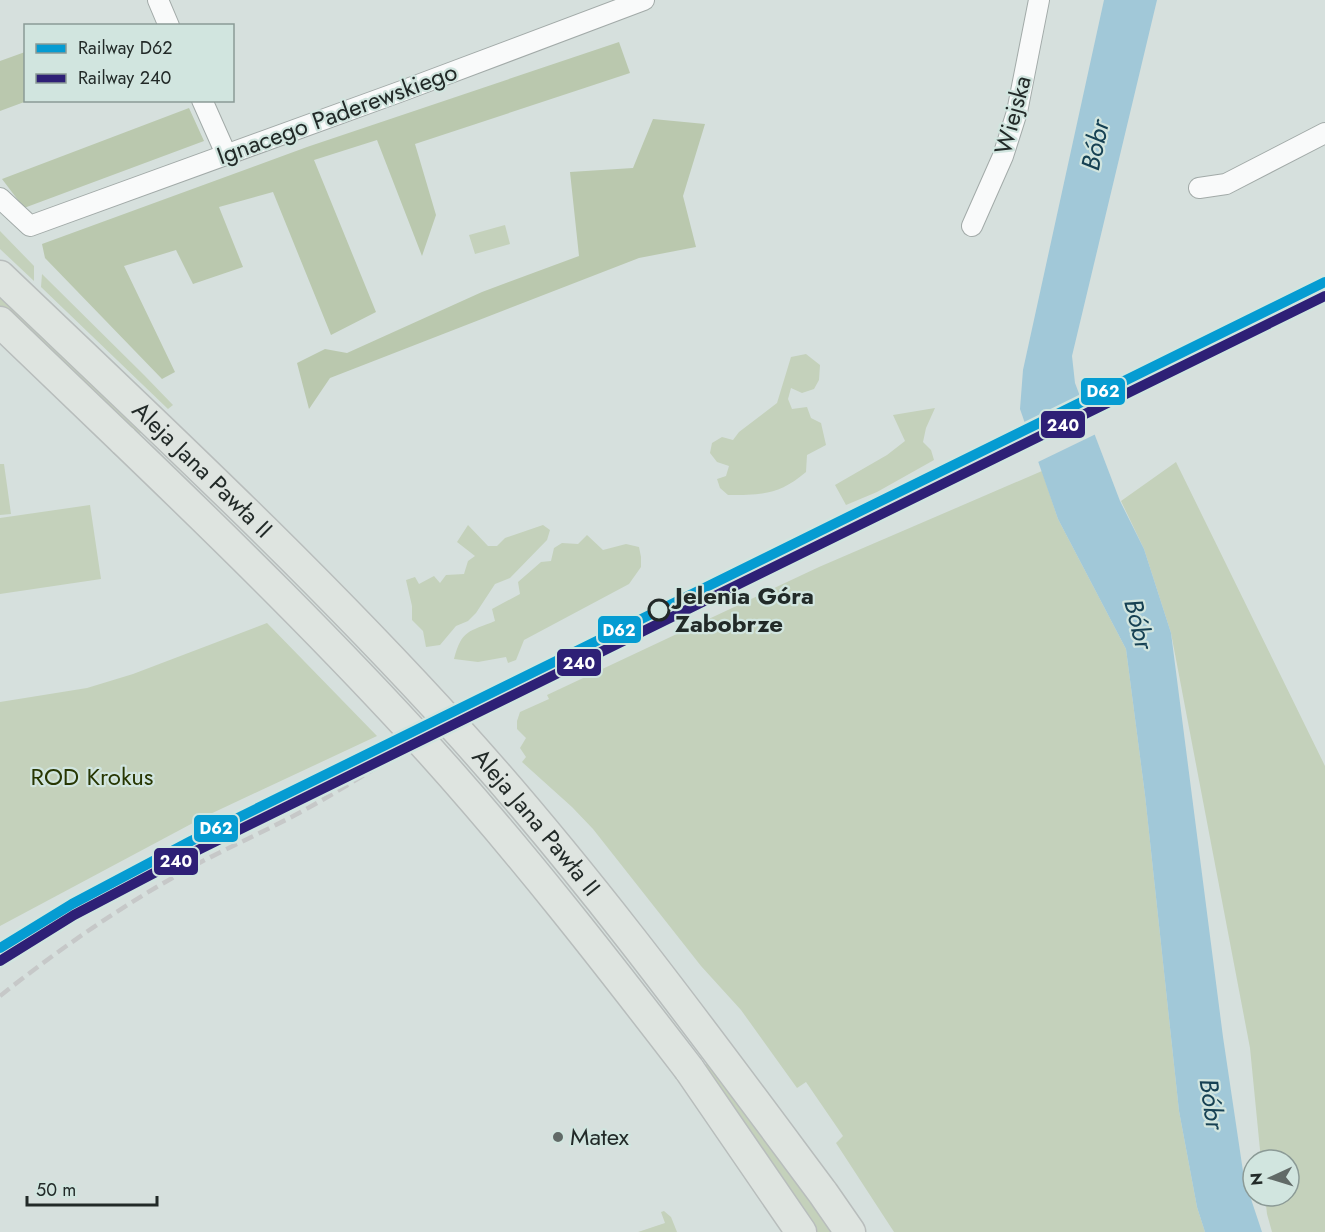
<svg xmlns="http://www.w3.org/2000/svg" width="1325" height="1232" viewBox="0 0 1325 1232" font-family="Jost,sans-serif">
	<rect width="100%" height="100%" fill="#d6e0dd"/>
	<!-- green -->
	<path fill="#c4d1bb" d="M 505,225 L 510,244 L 475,254 L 469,235 Z
		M 0,231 L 34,266 L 34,281 L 0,249 Z
		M 42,274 L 144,375 L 173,405 L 168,409 L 41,287 Z
		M 0,288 L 143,430 L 139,435 L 0,309 Z
		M 806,354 L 820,365 L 819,380 L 814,389 L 802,393 L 791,388 L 788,399 L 792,409 L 807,407 L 811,418 L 821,423 L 826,445 L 807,455 L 806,472 C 779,495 762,495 728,495 L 720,488 L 717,479 L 726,476 L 729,466 L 717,462 L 710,453 L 712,443 L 722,437 L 733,440 L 739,432 L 777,403 L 791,357 Z
		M 935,408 L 926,428 L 923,442 L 931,450 L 934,460 L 877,492 L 846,505 L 835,485 L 887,455 L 905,441 L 893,415 Z
		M 1176,462 L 1325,766 L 1325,1232 L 1272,1232 L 1267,1214 L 1265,1196 L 1289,1196 L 1289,1160 L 1261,1160 L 1250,1048 L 1171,633 L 1144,549 L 1121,501 Z
		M 0,464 L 4,464 L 11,514 L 0,515 Z
		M 1042,471 L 1058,519 L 1126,649 L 1145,795 L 1179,1111 L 1197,1207 L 1205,1232 L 894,1232 L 836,1143 L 843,1136 L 806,1082 L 797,1088 L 741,1010 L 701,966 L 593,829 L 572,807 L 522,762 L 526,757 L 520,748 L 526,738 L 517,729 L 517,721 L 520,712 L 549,699 L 547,695 L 819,567 Z
		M 90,505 L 101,579 L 0,594 L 0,518 Z
		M 468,525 L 488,546 L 497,546 L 505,538 L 543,525 L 550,530 L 547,540 L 510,578 L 495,584 L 476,613 L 468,621 L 456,626 L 440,645 L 426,647 L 423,631 L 412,620 L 412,606 L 406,580 L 415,577 L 419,584 L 434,576 L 440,583 L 446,575 L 464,574 L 468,561 L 475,556 L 457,542 Z
		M 587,535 L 603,550 L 626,544 L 639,547 L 641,557 L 641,567 L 629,584 L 524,640 L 516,660 L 508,663 L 506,657 L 478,662 L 454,659 C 462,629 469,632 495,621 L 492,609 L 520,594 L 518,582 L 541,562 L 551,561 L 554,548 L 562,543 L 578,544 Z
		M 267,623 L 377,736 L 206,816 L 0,926 L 0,702 L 87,688 L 133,674 Z
		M 709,1062 L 838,1232 L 813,1232 L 703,1067 Z
		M 664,1211 L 671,1217 L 677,1232 L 638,1232 L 665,1223 L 661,1212 Z"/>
	<!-- forest -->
	<path fill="#bac8ae" d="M 619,42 L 630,73 L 415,144 L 436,215 L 422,256 L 377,140 L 314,160 L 376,312 L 331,335 L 273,192 L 219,207 L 243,267 L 193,284 L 176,250 L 124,266 L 175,372 L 162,379 L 45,258 L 42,244 L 307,147 Z
		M 25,52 L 27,101 L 0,111 L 0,61 Z
		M 189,108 L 204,141 L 24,208 L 2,179 Z
		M 653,119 L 705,124 L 683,196 L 696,247 L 639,258 L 330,378 L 309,409 L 297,363 L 325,349 L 347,353 L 482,292 L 579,256 L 570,172 L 633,168 Z"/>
	<!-- water -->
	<path fill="#a1c8d8" d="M 1104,0 L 1157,0 L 1072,356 L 1075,383 L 1120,501 L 1144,549 L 1171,633 L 1223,1037 L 1244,1178 L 1262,1232 L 1205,1232 L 1197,1207 L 1179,1111 L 1145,795 L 1126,649 L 1058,519 L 1020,409 L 1023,370 Z"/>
	<!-- pier -->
	<path fill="#d6e0dd" d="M 1083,394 L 1098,433 L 1036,463 L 1022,424 Z"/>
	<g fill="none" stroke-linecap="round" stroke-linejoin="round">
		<!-- minor casing -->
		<g stroke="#a2aaa8" stroke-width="22">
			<path id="minor" d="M 158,0 L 169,26
				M 202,100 L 226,154
				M 1199,188 L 1226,184 L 1325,133
				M 0,198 L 30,226 L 402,91 L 644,0
				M 972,226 L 1003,156 L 1017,112 L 1039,0"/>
		</g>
		<!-- primary casing -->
		<g stroke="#b8bdbc" stroke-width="33">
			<g id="primary">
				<path id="s1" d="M 0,276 C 156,425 313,571 458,731 C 590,877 706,1036 823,1193 L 850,1232"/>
				<path d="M 0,322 L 124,441"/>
				<path d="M 689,1069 L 801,1232"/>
			</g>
		</g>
		<!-- minor -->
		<use href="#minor" stroke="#f9fafa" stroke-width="20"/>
		<!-- primary -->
		<use href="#primary" stroke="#dee4e0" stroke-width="30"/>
		<!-- rail -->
		<path stroke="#c6c8c8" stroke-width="4.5" stroke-dasharray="12 6" stroke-linecap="butt" d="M 0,996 C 63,946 130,900 201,862 C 234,845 267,830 299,813 C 349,786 395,754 446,728"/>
		<!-- primary-bridge casing -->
		<g stroke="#b8bdbc" stroke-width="33" stroke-linecap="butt">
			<path id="primary-bridge" d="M 124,441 C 229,542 333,644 431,752 C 522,853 606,961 689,1069"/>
		</g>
		<!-- primary-bridge -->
		<use href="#primary-bridge" stroke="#dee4e0" stroke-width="30"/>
		<!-- rail-1 casing -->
		<g stroke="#d1e5df" stroke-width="15">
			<path id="rail-1" d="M 0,948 L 72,904 L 191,841 L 1325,282"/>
		</g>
		<!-- rail-2 casing -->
		<g stroke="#d1e5df" stroke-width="15">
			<path id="rail-2" d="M 0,961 L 74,915 L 196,851 L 1325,296"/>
		</g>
		<!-- rail-1 -->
		<use href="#rail-1" stroke="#059cd2" stroke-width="10"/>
		<!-- rail-2 -->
		<use href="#rail-2" stroke="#2e2076" stroke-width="10"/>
	</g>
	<!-- markers -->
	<circle fill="#d1e5df" stroke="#222a28" stroke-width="3" cx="659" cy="610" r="10"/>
	<circle fill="#616a67" stroke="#d1e5df" stroke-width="2" cx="558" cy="1137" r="6"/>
	<g text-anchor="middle" stroke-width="4.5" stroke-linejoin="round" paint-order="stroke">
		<!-- street labels -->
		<g font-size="24" fill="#222a28" stroke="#d1e5df">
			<text transform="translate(337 114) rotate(-20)" y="8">Ignacego Paderewskiego</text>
			<text transform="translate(1013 115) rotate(-75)" y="8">Wiejska</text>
			<text dy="8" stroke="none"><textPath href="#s1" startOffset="280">Aleja Jana Pawła II</textPath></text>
			<text dy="8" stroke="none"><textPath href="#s1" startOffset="766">Aleja Jana Pawła II</textPath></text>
		</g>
		<!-- stop labels -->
		<g font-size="24" font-weight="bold" fill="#222a28" stroke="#d1e5df" text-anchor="start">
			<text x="675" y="604">Jelenia Góra<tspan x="675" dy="28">Zabobrze</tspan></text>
		</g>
		<!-- park labels -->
		<g font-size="24" fill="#273602" stroke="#d1e5df">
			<text x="92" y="785">ROD Krokus</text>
		</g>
		<!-- poi labels -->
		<g font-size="24" fill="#222a28" stroke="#d1e5df" text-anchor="start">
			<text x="570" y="1145">Matex</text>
		</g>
		<!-- water labels -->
		<g font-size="26" font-style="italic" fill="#164153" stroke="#d1e5df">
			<text transform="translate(1095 145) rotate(-78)" y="9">Bóbr</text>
			<text transform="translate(1139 624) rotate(76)" y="9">Bóbr</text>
			<text transform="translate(1212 1104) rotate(82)" y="9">Bóbr</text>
		</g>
	</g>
	<g stroke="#d1e5df" stroke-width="2">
		<rect x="1080" y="377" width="46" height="29" rx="6" fill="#059cd2"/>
		<rect x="1040" y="410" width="46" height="29" rx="6" fill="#2e2076"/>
		<rect x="597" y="615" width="45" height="29" rx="6" fill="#059cd2"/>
		<rect x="556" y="648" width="46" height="29" rx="6" fill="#2e2076"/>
		<rect x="193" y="814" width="46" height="29" rx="6" fill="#059cd2"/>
		<rect x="153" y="847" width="46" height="29" rx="6" fill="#2e2076"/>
	</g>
	<g font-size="16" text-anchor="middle" font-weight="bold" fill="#fff">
		<text x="1103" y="397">D62</text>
		<text x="1063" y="431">240</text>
		<text x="619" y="636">D62</text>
		<text x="579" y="669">240</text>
		<text x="216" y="834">D62</text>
		<text x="176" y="867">240</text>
	</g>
	<!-- legend -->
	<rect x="24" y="24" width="210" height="78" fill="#d1e5df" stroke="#8b9a96" stroke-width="1.5"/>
	<rect x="36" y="44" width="30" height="9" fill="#059cd2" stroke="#8b9a96" stroke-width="1.5"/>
	<text x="78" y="54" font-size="18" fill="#222a28">Railway D62</text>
	<rect x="36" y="74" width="30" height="9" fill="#2e2076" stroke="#8b9a96" stroke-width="1.5"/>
	<text x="78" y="84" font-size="18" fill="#222a28">Railway 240</text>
	<!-- north arrow -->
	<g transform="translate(1271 1178) rotate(266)"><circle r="28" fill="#d1e5df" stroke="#8b9a96" stroke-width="1.5"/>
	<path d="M0-4.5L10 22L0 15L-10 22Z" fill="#616a67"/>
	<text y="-9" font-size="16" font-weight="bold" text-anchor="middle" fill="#222a28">N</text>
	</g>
	<!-- scale -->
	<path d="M27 1196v9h130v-9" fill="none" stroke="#222a28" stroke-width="3"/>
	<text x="36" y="1196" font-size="18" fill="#222a28" stroke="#d1e5df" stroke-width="4.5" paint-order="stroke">50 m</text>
</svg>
